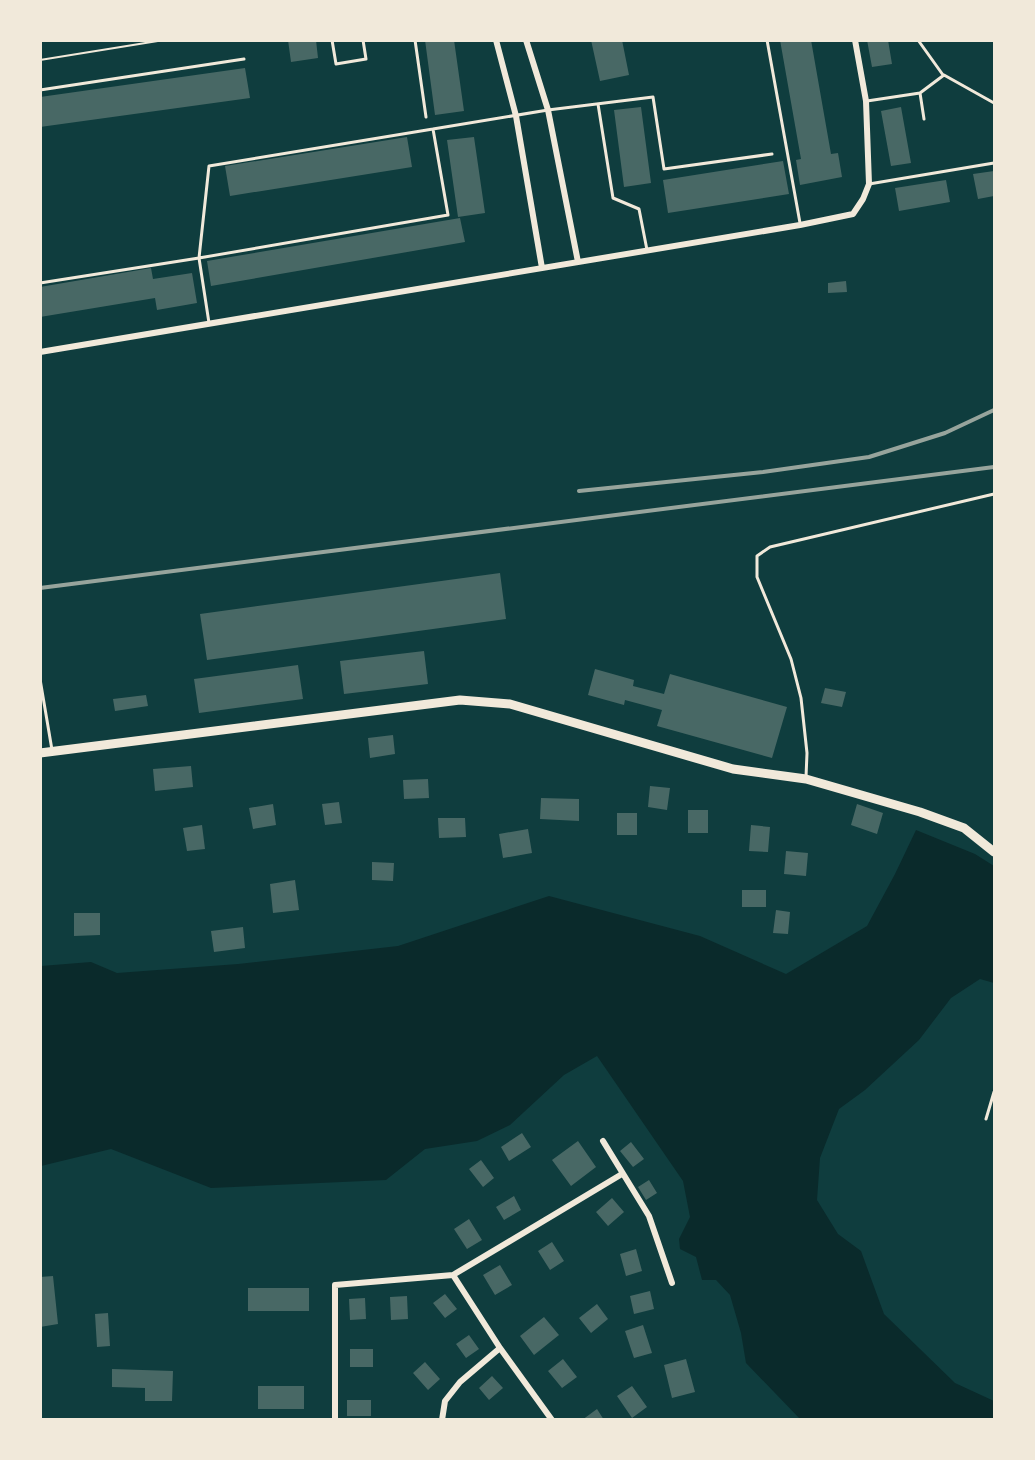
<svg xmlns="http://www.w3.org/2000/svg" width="1035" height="1460" viewBox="0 0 1035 1460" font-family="Manrope,sans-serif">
	<rect width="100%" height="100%" fill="#0f3d3e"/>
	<!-- water -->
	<path fill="#0a2a2b" d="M 916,830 L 975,854 L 994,866 L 994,983 L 980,979 L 951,998 L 919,1040 L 865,1090 L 839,1109 L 820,1158 L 817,1200 L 838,1234 L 861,1251 L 884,1314 L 955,1383 L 994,1401 L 994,1419 L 800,1419 L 746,1363 L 741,1333 L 730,1295 L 716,1280 L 702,1280 L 696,1257 L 680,1249 L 679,1239 L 690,1217 L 683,1181 L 597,1056 L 564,1075 L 510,1125 L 477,1141 L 425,1149 L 386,1180 L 211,1188 L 111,1149 L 41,1166 L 41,966 L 91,962 L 117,973 L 238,964 L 398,946 L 549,896 L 700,936 L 786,974 L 867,926 L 895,874 Z"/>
	<!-- building -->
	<path fill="#486865" d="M 288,40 L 316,40 L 318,58 L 291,62 Z
		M 425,40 L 454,40 L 464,111 L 435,115 Z
		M 591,40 L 622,40 L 629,75 L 600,81 Z
		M 780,40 L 811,40 L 831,154 L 838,153 L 842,177 L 800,185 L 796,160 L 801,159 Z
		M 867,40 L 888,40 L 892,64 L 872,67 Z
		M 245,68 L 250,98 L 40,127 L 40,97 Z
		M 641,107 L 651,183 L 624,187 L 614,110 Z
		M 901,107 L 911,163 L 891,166 L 881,111 Z
		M 407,137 L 412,167 L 230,196 L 225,166 Z
		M 474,137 L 485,213 L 458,217 L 447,140 Z
		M 783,161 L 789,194 L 668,213 L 663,180 Z
		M 994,171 L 994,196 L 978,199 L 973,174 Z
		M 946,180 L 950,202 L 899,211 L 895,188 Z
		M 460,218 L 465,242 L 211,286 L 207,261 Z
		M 151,268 L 153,279 L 192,273 L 197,303 L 157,310 L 155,298 L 40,317 L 40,287 Z
		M 846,281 L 847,292 L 828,293 L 828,283 Z
		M 500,573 L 506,619 L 207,660 L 200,614 Z
		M 424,651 L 428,684 L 344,694 L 340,661 Z
		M 298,665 L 303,699 L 199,713 L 194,679 Z
		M 595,669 L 634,680 L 633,686 L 664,694 L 670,674 L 787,707 L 772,758 L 657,726 L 662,710 L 625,700 L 624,705 L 588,695 Z
		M 825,688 L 846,692 L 842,707 L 821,703 Z
		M 146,695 L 148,706 L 115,711 L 113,699 Z
		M 393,735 L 395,754 L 370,758 L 368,738 Z
		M 191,766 L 193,787 L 155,791 L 153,769 Z
		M 428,779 L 429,798 L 404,799 L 403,780 Z
		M 650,786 L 670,788 L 667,810 L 648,807 Z
		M 541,798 L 579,799 L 579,821 L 540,819 Z
		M 339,802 L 342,823 L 325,825 L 322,804 Z
		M 273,804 L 276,825 L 253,829 L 249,808 Z
		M 857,804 L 883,813 L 877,834 L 851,825 Z
		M 688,810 L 708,810 L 708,833 L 688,833 Z
		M 617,813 L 637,813 L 637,835 L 617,835 Z
		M 438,818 L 465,818 L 466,837 L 439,838 Z
		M 202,825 L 205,849 L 187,851 L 183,828 Z
		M 751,825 L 770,827 L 768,852 L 749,851 Z
		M 528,829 L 532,853 L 503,858 L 499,834 Z
		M 786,851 L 808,853 L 806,876 L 784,874 Z
		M 372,862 L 394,863 L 393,881 L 372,880 Z
		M 295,880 L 299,910 L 273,913 L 270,884 Z
		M 742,890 L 766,890 L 766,907 L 742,907 Z
		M 776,910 L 790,912 L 788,934 L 773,933 Z
		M 74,913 L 100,913 L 100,935 L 74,936 Z
		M 243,927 L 245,948 L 214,952 L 211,931 Z
		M 522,1133 L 531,1147 L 509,1161 L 501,1147 Z
		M 578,1141 L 596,1167 L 571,1186 L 552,1160 Z
		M 631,1142 L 644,1159 L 633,1167 L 620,1151 Z
		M 481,1160 L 494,1178 L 483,1187 L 469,1169 Z
		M 649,1180 L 657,1193 L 646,1200 L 638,1187 Z
		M 514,1196 L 521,1210 L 504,1220 L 496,1207 Z
		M 612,1198 L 624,1212 L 608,1226 L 596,1212 Z
		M 469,1219 L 482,1240 L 467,1249 L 454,1229 Z
		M 552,1242 L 564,1261 L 550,1270 L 538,1251 Z
		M 636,1249 L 642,1271 L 626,1276 L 620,1254 Z
		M 500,1265 L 512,1285 L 495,1295 L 483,1275 Z
		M 53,1276 L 58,1324 L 40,1327 L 40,1277 Z
		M 248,1288 L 309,1288 L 309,1311 L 248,1311 Z
		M 650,1291 L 654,1309 L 634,1314 L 630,1296 Z
		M 445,1294 L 457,1309 L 445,1318 L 433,1303 Z
		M 407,1296 L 408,1319 L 391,1320 L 390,1297 Z
		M 365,1298 L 366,1319 L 350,1320 L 349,1299 Z
		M 597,1304 L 608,1319 L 591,1333 L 579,1318 Z
		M 108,1313 L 110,1346 L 97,1347 L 95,1314 Z
		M 544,1317 L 559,1335 L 534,1355 L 520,1336 Z
		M 643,1325 L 652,1353 L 634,1358 L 625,1331 Z
		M 469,1335 L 479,1349 L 466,1358 L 456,1344 Z
		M 350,1349 L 373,1349 L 373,1367 L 350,1367 Z
		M 563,1359 L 577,1377 L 562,1388 L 548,1371 Z
		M 686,1359 L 695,1392 L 672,1398 L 664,1365 Z
		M 425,1362 L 440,1379 L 428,1390 L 413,1373 Z
		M 112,1369 L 173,1371 L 172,1401 L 145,1401 L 145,1388 L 112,1387 Z
		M 492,1376 L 503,1388 L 489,1400 L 479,1388 Z
		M 258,1386 L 304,1386 L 304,1409 L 258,1409 Z
		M 632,1386 L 647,1407 L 632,1418 L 617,1396 Z
		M 347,1400 L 371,1400 L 371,1416 L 347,1416 Z
		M 597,1409 L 604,1420 L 582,1420 Z"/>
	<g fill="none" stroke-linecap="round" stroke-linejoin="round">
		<!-- path -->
		<path stroke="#f1e9da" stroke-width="2" d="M 40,60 L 164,40"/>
		<!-- service -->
		<path stroke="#f1e9da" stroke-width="3" d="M 332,40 L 336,64 L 366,59 L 363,40
			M 415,40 L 426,117
			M 767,40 L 800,223
			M 918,40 L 943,75
			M 40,90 L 244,59
			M 920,93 L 924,119
			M 867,101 L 920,93 L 944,75 L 994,103
			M 598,104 L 613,198 L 639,209 L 647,250
			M 433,129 L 209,166 L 199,258 L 448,215 L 433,129 L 548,110 L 653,97 L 664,169 L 772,154
			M 869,184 L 994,163
			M 40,283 L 199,258 L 209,323
			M 40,679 L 52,750
			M 806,777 L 807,753 L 801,698 L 791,659 L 757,577 L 757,556 L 770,547 L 994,494
			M 986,1119 L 994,1092"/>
		<!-- minor -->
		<path stroke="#f1e9da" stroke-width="6" d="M 496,40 L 516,116 L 542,268
			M 526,40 L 548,110 L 578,262
			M 40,352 L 800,225 L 853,214 L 863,199 L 869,184 L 866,101 L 855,40
			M 603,1141 L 649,1216 L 672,1283
			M 453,1275 L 500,1348 L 552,1420
			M 335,1420 L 335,1285 L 453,1275 L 622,1174
			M 442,1420 L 445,1401 L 460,1382 L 500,1348"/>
		<!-- secondary -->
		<path stroke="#f1e9da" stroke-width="9" d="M 40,753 L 460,700 L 510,704 L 733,769 L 806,779 L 920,812 L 964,828 L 994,852"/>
		<!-- rail -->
		<path stroke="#97a49c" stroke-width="4" d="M 579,491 L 763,472 L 869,457 L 945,433 L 994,410
			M 40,588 L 994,467"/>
	</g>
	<!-- border -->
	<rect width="1035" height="1460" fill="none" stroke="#f1e9da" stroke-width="84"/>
</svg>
